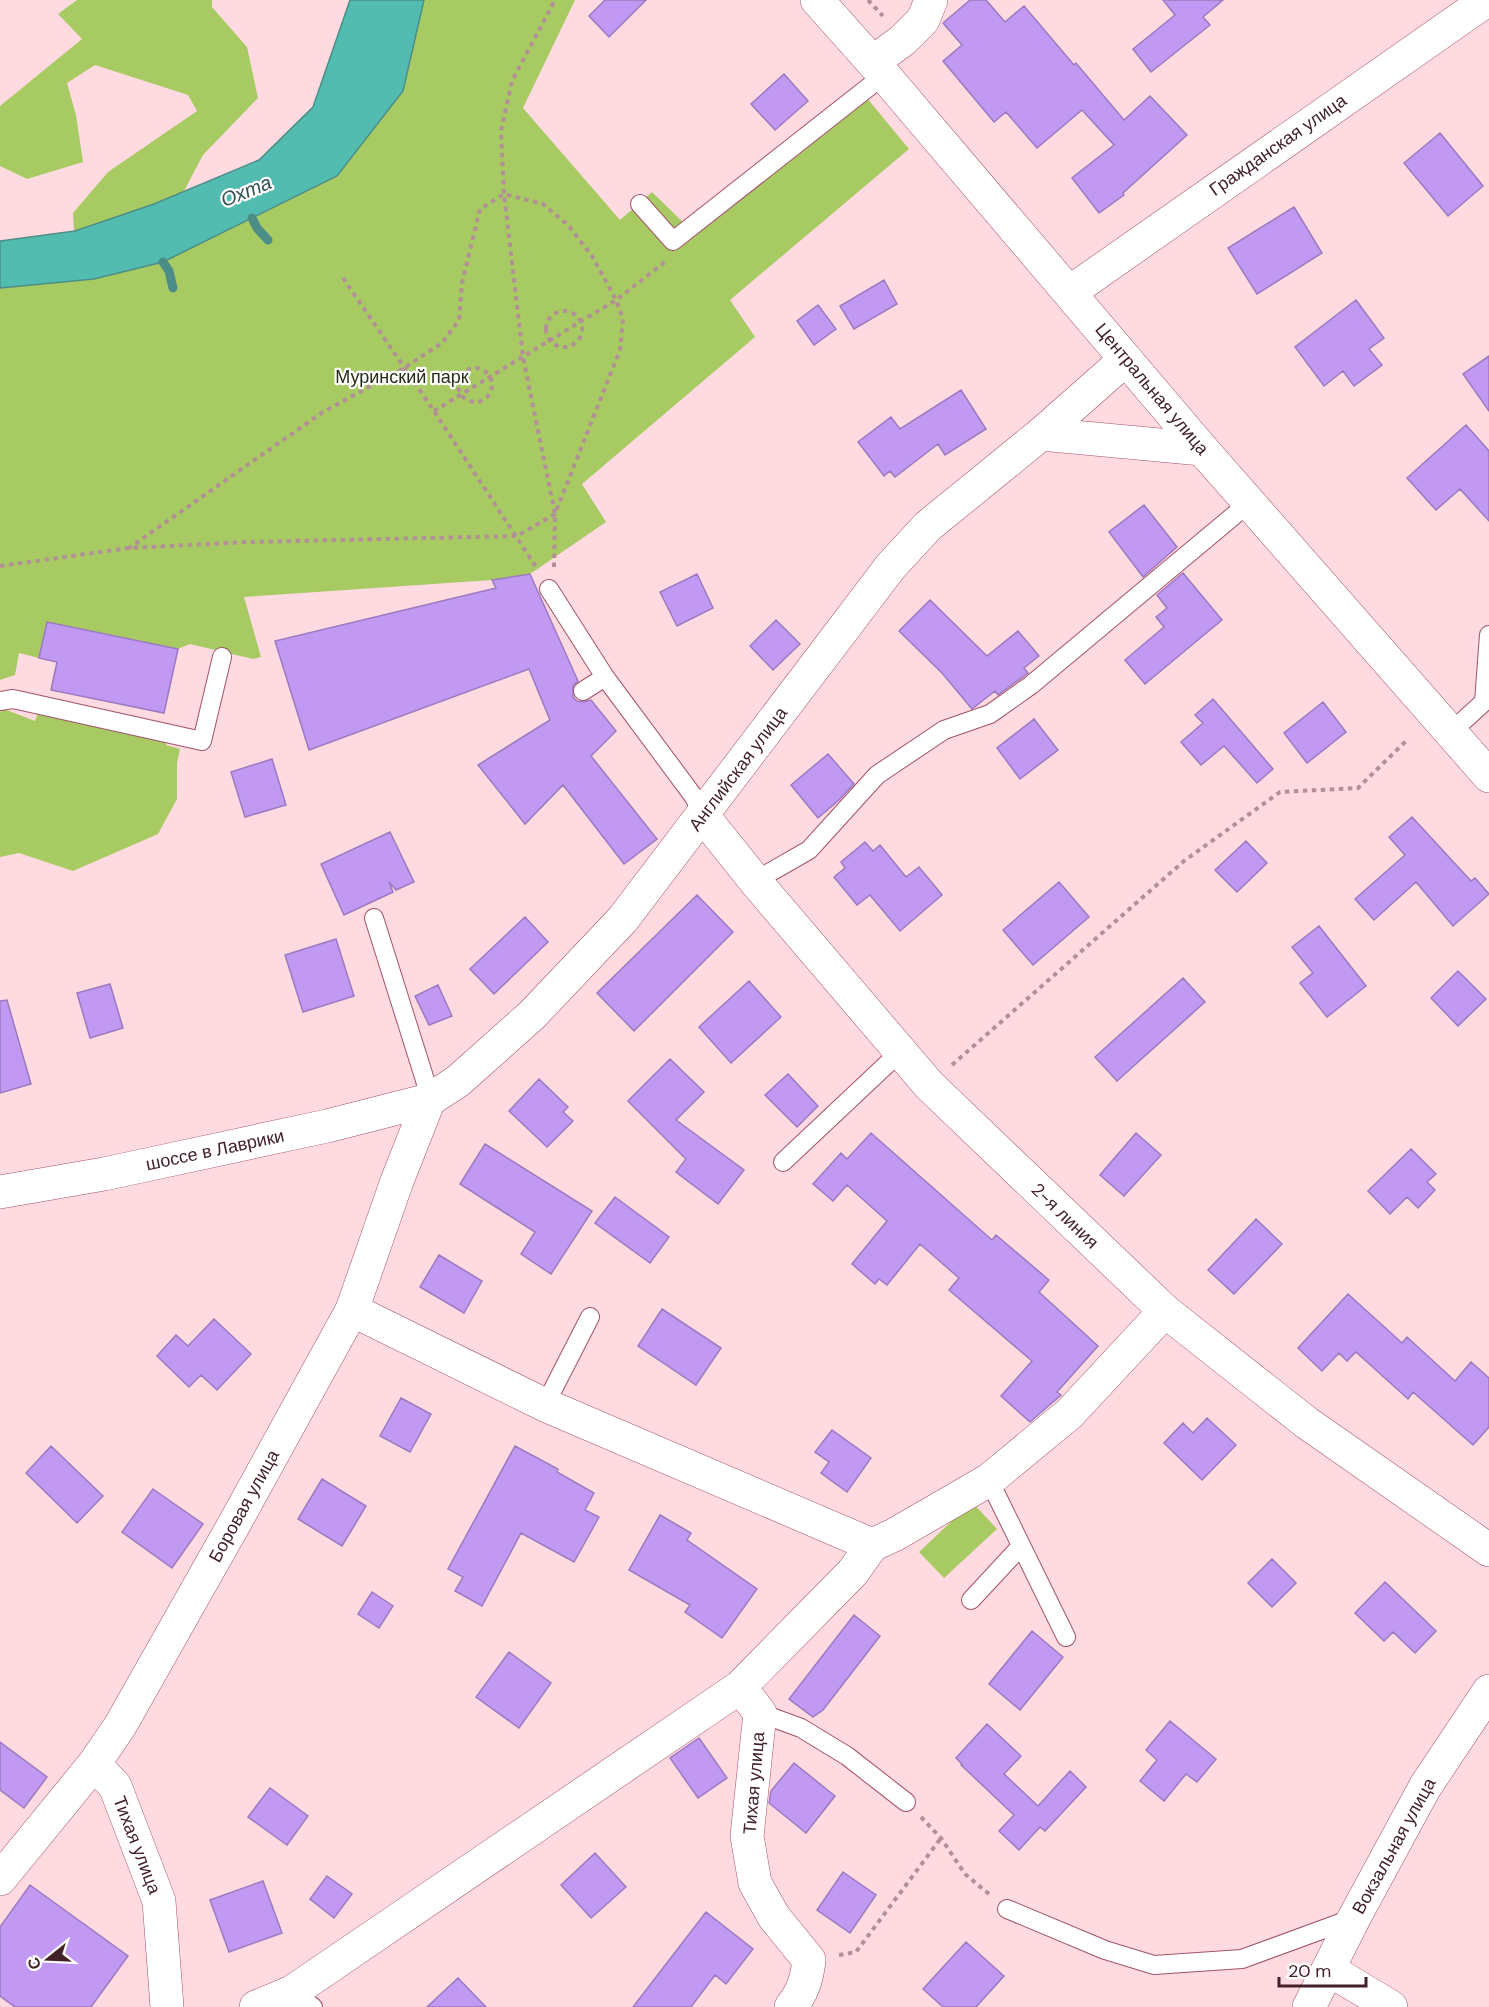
<svg xmlns="http://www.w3.org/2000/svg" width="1489" height="2007" viewBox="0 0 1489 2007" font-family="'DM Sans',sans-serif">
	<rect width="100%" height="100%" fill="#ffdae1"/>
	<!-- green -->
	<path fill="#a8ca62" d="M 77,0 L 212,0 L 212,7 L 247,47 L 258,98 L 203,155 L 184,191 L 154,204 L 74,231 L 73,213 L 108,172 L 197,111 L 188,95 L 95,65 L 67,83 L 76,115 L 83,162 L 27,179 L 0,166 L 0,106 L 82,39 L 58,14 Z
		M 424,0 L 575,0 L 523,108 L 620,220 L 652,192 L 689,228 L 857,86 L 909,149 L 730,300 L 755,337 L 582,484 L 606,522 L 530,574 L 492,580 L 244,597 L 261,657 L 253,659 L 190,644 L 178,649 L 47,622 L 39,658 L 19,653 L 15,675 L 0,680 L 0,288 L 94,279 L 163,262 L 337,176 L 403,91 Z
		M 41,705 L 169,733 L 166,745 L 180,749 L 177,763 L 177,799 L 158,834 L 73,871 L 19,853 L 0,857 L 0,712 L 4,709 L 35,721 Z
		M 972,1502 L 997,1529 L 944,1578 L 919,1552 Z"/>
	<!-- water -->
	<path fill="#51bcaf" stroke="#4c8e87" stroke-width="1.5" d="M 350,0 L 424,0 L 403,91 L 337,176 L 163,262 L 94,279 L 0,288 L 0,241 L 75,231 L 154,204 L 259,160 L 313,107 Z"/>
	<g fill="none" stroke-linecap="round" stroke-linejoin="round">
		<!-- stream -->
		<path stroke="#4c8e87" stroke-width="9" d="M 252,218 L 257,228 L 268,240
			M 163,262 L 169,271 L 173,288"/>
	</g>
	<!-- building -->
	<path fill="#c198f2" stroke="#9a7bc0" stroke-width="1.5" d="M 605,0 L 646,0 L 609,37 L 589,16 Z
		M 970,0 L 986,0 L 1005,22 L 1024,6 L 1074,65 L 1076,63 L 1124,120 L 1150,96 L 1187,135 L 1123,193 L 1124,195 L 1099,213 L 1072,178 L 1114,145 L 1082,110 L 1037,148 L 1006,112 L 994,122 L 943,61 L 962,45 L 943,23 Z
		M 1163,0 L 1223,0 L 1203,17 L 1210,25 L 1151,72 L 1133,49 L 1175,15 Z
		M 784,74 L 808,101 L 775,130 L 751,104 Z
		M 1440,133 L 1483,186 L 1448,216 L 1404,163 Z
		M 1294,207 L 1322,253 L 1257,294 L 1228,248 Z
		M 884,280 L 897,304 L 854,329 L 840,306 Z
		M 1356,300 L 1384,338 L 1369,349 L 1382,365 L 1354,386 L 1343,371 L 1324,386 L 1295,347 Z
		M 818,305 L 836,329 L 814,345 L 797,321 Z
		M 1489,356 L 1489,411 L 1463,374 Z
		M 961,390 L 986,429 L 945,455 L 938,444 L 895,477 L 890,471 L 884,476 L 858,442 L 891,417 L 900,429 Z
		M 1466,425 L 1489,451 L 1489,521 L 1460,489 L 1436,510 L 1407,478 Z
		M 1144,505 L 1177,547 L 1143,577 L 1109,532 Z
		M 1183,573 L 1222,620 L 1145,684 L 1125,660 L 1164,627 L 1156,617 L 1167,608 L 1157,595 Z
		M 530,574 L 578,681 L 573,686 L 573,697 L 577,701 L 583,702 L 591,700 L 616,731 L 591,756 L 657,839 L 624,864 L 563,785 L 525,824 L 478,765 L 550,720 L 529,669 L 309,750 L 275,641 L 496,588 L 492,580 Z
		M 697,574 L 713,608 L 677,626 L 660,592 Z
		M 930,600 L 987,656 L 1018,631 L 1039,656 L 1024,668 L 1028,673 L 1024,676 L 998,695 L 995,691 L 972,709 L 942,673 L 899,631 Z
		M 776,620 L 800,644 L 773,670 L 750,646 Z
		M 47,622 L 178,649 L 164,713 L 51,690 L 57,662 L 39,658 Z
		M 1213,699 L 1273,769 L 1257,783 L 1224,746 L 1201,765 L 1181,742 L 1203,723 L 1195,715 Z
		M 1323,702 L 1346,732 L 1307,763 L 1284,733 Z
		M 1034,719 L 1058,750 L 1020,779 L 997,748 Z
		M 828,754 L 854,784 L 839,800 L 818,818 L 791,785 Z
		M 272,759 L 286,805 L 245,817 L 231,772 Z
		M 1412,817 L 1471,881 L 1475,878 L 1489,894 L 1453,926 L 1416,882 L 1374,920 L 1355,899 L 1405,855 L 1389,837 Z
		M 390,832 L 414,882 L 396,890 L 389,882 L 393,892 L 344,915 L 321,864 Z
		M 1246,841 L 1267,863 L 1237,892 L 1215,870 Z
		M 865,842 L 873,851 L 880,845 L 906,877 L 919,867 L 942,895 L 900,931 L 870,895 L 857,905 L 834,877 L 845,868 L 841,862 Z
		M 1059,882 L 1089,917 L 1033,965 L 1003,930 Z
		M 697,895 L 733,932 L 634,1031 L 597,993 Z
		M 525,917 L 548,942 L 494,994 L 470,969 Z
		M 1319,926 L 1366,986 L 1327,1017 L 1300,983 L 1313,973 L 1292,947 Z
		M 336,939 L 354,996 L 303,1012 L 285,955 Z
		M 1458,971 L 1486,999 L 1458,1026 L 1431,998 Z
		M 1183,978 L 1205,1002 L 1117,1081 L 1095,1057 Z
		M 749,981 L 781,1017 L 731,1063 L 699,1027 Z
		M 110,984 L 123,1028 L 90,1038 L 77,993 Z
		M 438,985 L 452,1016 L 429,1025 L 415,996 Z
		M 7,1000 L 31,1084 L 0,1093 L 0,1001 Z
		M 670,1059 L 704,1092 L 676,1120 L 744,1170 L 718,1204 L 676,1172 L 686,1159 L 628,1101 Z
		M 788,1074 L 818,1106 L 797,1127 L 765,1095 Z
		M 539,1079 L 568,1107 L 563,1112 L 573,1121 L 547,1147 L 509,1111 Z
		M 871,1133 L 992,1240 L 996,1235 L 1049,1280 L 1039,1292 L 1098,1346 L 1057,1392 L 1061,1395 L 1030,1422 L 1001,1396 L 1032,1361 L 949,1290 L 959,1278 L 920,1244 L 887,1285 L 879,1279 L 875,1284 L 852,1264 L 887,1221 L 847,1185 L 833,1201 L 813,1184 L 841,1153 L 847,1159 Z
		M 1136,1133 L 1161,1155 L 1124,1196 L 1100,1175 Z
		M 485,1144 L 592,1211 L 551,1274 L 521,1254 L 535,1232 L 460,1184 Z
		M 1411,1149 L 1436,1174 L 1427,1182 L 1435,1190 L 1418,1208 L 1407,1197 L 1390,1214 L 1368,1191 Z
		M 615,1197 L 669,1237 L 650,1263 L 595,1223 Z
		M 1256,1219 L 1282,1244 L 1234,1294 L 1208,1270 Z
		M 439,1255 L 482,1281 L 464,1313 L 420,1287 Z
		M 1348,1294 L 1402,1343 L 1407,1337 L 1455,1381 L 1471,1362 L 1489,1378 L 1489,1427 L 1473,1445 L 1413,1392 L 1408,1399 L 1356,1352 L 1347,1361 L 1339,1353 L 1322,1371 L 1298,1348 Z
		M 662,1309 L 721,1348 L 696,1385 L 638,1346 Z
		M 214,1319 L 251,1354 L 217,1390 L 201,1375 L 189,1387 L 157,1356 L 176,1335 L 188,1346 Z
		M 401,1398 L 431,1414 L 410,1452 L 380,1436 Z
		M 1207,1418 L 1236,1445 L 1202,1480 L 1164,1443 L 1183,1423 L 1193,1433 Z
		M 832,1430 L 871,1458 L 847,1492 L 821,1473 L 829,1462 L 815,1452 Z
		M 51,1446 L 103,1496 L 77,1523 L 26,1473 Z
		M 515,1446 L 558,1469 L 557,1472 L 594,1493 L 585,1510 L 599,1517 L 574,1562 L 521,1533 L 482,1606 L 455,1591 L 463,1577 L 448,1569 Z
		M 322,1479 L 366,1506 L 342,1546 L 298,1519 Z
		M 153,1489 L 203,1524 L 172,1568 L 122,1532 Z
		M 660,1515 L 691,1533 L 687,1540 L 757,1589 L 722,1638 L 685,1612 L 690,1605 L 629,1570 Z
		M 1272,1559 L 1296,1583 L 1272,1607 L 1248,1583 Z
		M 1385,1582 L 1436,1631 L 1415,1653 L 1393,1632 L 1384,1641 L 1355,1613 Z
		M 372,1592 L 393,1606 L 379,1628 L 358,1614 Z
		M 854,1615 L 880,1636 L 823,1710 L 813,1717 L 789,1699 Z
		M 1032,1631 L 1063,1657 L 1020,1710 L 989,1684 Z
		M 509,1652 L 551,1683 L 519,1728 L 476,1697 Z
		M 1170,1721 L 1216,1759 L 1197,1782 L 1186,1774 L 1164,1801 L 1140,1781 L 1157,1760 L 1146,1750 Z
		M 987,1724 L 1021,1756 L 1004,1774 L 1038,1806 L 1070,1771 L 1086,1787 L 1045,1831 L 1040,1827 L 1019,1850 L 999,1831 L 1014,1815 L 961,1765 L 962,1764 L 956,1758 Z
		M 699,1738 L 727,1778 L 698,1798 L 670,1758 Z
		M 0,1742 L 47,1777 L 24,1808 L 0,1790 Z
		M 794,1763 L 835,1796 L 806,1833 L 769,1803 L 771,1791 Z
		M 270,1788 L 308,1816 L 287,1845 L 248,1817 Z
		M 595,1853 L 626,1887 L 591,1918 L 561,1885 Z
		M 843,1872 L 876,1895 L 850,1933 L 817,1910 Z
		M 327,1876 L 352,1894 L 334,1918 L 310,1899 Z
		M 263,1881 L 282,1933 L 229,1952 L 210,1900 Z
		M 30,1885 L 128,1956 L 91,2007 L 15,2007 L 0,1996 L 0,1927 Z
		M 706,1912 L 753,1949 L 726,1984 L 715,1975 L 691,2007 L 633,2007 Z
		M 966,1942 L 1004,1976 L 976,2007 L 943,2007 L 923,1989 Z
		M 458,1978 L 486,2007 L 427,2007 Z"/>
	<g fill="none" stroke-linecap="round" stroke-linejoin="round">
		<!-- lane casing -->
		<g stroke="#a25368" stroke-width="20">
			<path id="lane" d="M 640,204 L 673,241 L 884,75
				M 549,589 L 605,677 L 694,797 L 703,816
				M 583,691 L 605,677
				M 0,701 L 13,699 L 202,741 L 222,657
				M 1451,732 L 1484,702 L 1489,635
				M 755,881 L 809,850 L 877,775 L 944,730 L 990,714 L 1031,685 L 1250,502
				M 374,918 L 425,1080 L 429,1100
				M 783,1162 L 901,1051
				M 545,1405 L 590,1317
				M 989,1480 L 1066,1637
				M 971,1600 L 1021,1546
				M 760,1713 L 801,1728 L 847,1756 L 906,1802
				M 1007,1909 L 1105,1950 L 1154,1965 L 1242,1959 L 1354,1918
				M 292,1992 L 313,2007"/>
		</g>
		<!-- street casing -->
		<g stroke="#a25368" stroke-width="34">
			<path id="street" d="M 873,62 L 903,40 L 923,20 L 931,0
				M 1070,292 L 1487,0
				M 703,816 L 755,881 L 929,1085 L 1165,1311 L 1307,1423 L 1489,1550
				M 352,1310 L 545,1405 L 872,1545
				M 740,1687 L 760,1713 L 747,1836 L 755,1883 L 774,1917 L 809,1960 C 807,1978 803,1992 791,2007
				M 94,1764 L 115,1786 L 159,1901 L 167,2007
				M 0,1879 L 94,1764 L 120,1726 L 232,1528 L 352,1310 L 397,1181 L 429,1100
				M 1328,1969 L 1391,2007
				M 256,2007 L 292,1992 L 740,1687 L 853,1572 L 872,1545 L 894,1535 L 989,1480 L 1069,1414 L 1165,1311"/>
		</g>
		<!-- secondary casing -->
		<g stroke="#a25368" stroke-width="34">
			<path id="secondary" d="M 817,0 L 884,75 L 1202,449 L 1489,776
				M 1041,434 L 1202,449
				M 0,1192 L 104,1174 L 327,1126 L 429,1100 L 458,1081 L 532,1015 L 623,919 L 891,566 L 928,526 L 1041,434 L 1126,359
				M 1309,2007 L 1354,1918 L 1425,1787 L 1489,1691"/>
		</g>
		<!-- path -->
		<path stroke="#b39097" stroke-width="4" stroke-dasharray="4.5 4.5" stroke-linecap="butt" d="M 868,0 L 883,16
			M 343,278 L 434,411 L 538,570
			M546 329a18 18 0 1 1 36 0a18 18 0 1 1-36 0Z
			M458 385a17 17 0 1 1 34 0a17 17 0 1 1-34 0Z
			M 434,411 L 616,300 L 665,262
			M 0,566 L 129,548 L 248,542 L 517,536 L 555,514 L 620,350 L 623,319 L 616,300 L 592,256 L 568,225 L 543,204 L 504,194 L 480,209 L 462,283 L 459,320 L 442,343 L 404,368 L 323,412 L 129,548
			M 554,567 L 555,514 L 523,357 L 504,194 L 501,131 L 512,81 L 555,0
			M 952,1065 L 1184,861 L 1280,792 L 1358,788 L 1408,739
			M 921,1817 L 941,1838 L 965,1874 L 989,1894
			M 839,1955 L 856,1952 L 941,1838"/>
		<!-- lane -->
		<use href="#lane" stroke="#fff" stroke-width="18"/>
		<!-- street -->
		<use href="#street" stroke="#fff" stroke-width="33"/>
		<!-- secondary -->
		<use href="#secondary" stroke="#fff" stroke-width="33"/>
	</g>
	<g text-anchor="middle" stroke-width="4.5" stroke-linejoin="round" paint-order="stroke">
		<!-- street labels -->
		<g font-size="18" fill="#422129" stroke="#fff">
			<text transform="translate(1278 145) rotate(-35)" y="6">Гражданская улица</text>
			<text transform="translate(1152 389) rotate(50)" y="6">Центральная улица</text>
			<text transform="translate(738 769) rotate(-53)" y="6">Английская улица</text>
			<text transform="translate(215 1150) rotate(-12)" y="6">шоссе в Лаврики</text>
			<text transform="translate(1065 1216) rotate(44)" y="6">2-я линия</text>
			<text transform="translate(244 1506) rotate(-61)" y="6">Боровая улица</text>
			<text transform="translate(754 1783) rotate(-85)" y="6">Тихая улица</text>
			<text transform="translate(137 1845) rotate(69)" y="6">Тихая улица</text>
			<text transform="translate(1394 1846) rotate(-61)" y="6">Вокзальная улица</text>
		</g>
		<!-- park labels -->
		<g font-size="18" fill="#252d17" stroke="#fff">
			<text x="402" y="383">Муринский парк</text>
		</g>
		<!-- water labels -->
		<g font-size="20" font-style="italic" fill="#33534f" stroke="#fff">
			<text transform="translate(246 191) rotate(-22)" y="7">Охта</text>
		</g>
	</g>
	<!-- north arrow -->
	<g transform="translate(48 1959) rotate(252)" stroke="#ffffff" stroke-width="4.5" paint-order="stroke">
	<path d="M0-4.5L10 22L0 15L-10 22Z" fill="#422129"/>
	<text y="-9" font-size="16" font-weight="bold" text-anchor="middle" fill="#422129">С</text>
	</g>
	<!-- scale -->
	<path d="M1279 1977v9h87v-9" fill="none" stroke="#422129" stroke-width="3"/>
	<text x="1288" y="1977" font-size="18" fill="#422129" stroke="#ffffff" stroke-width="4.5" paint-order="stroke">20 m</text>
</svg>
